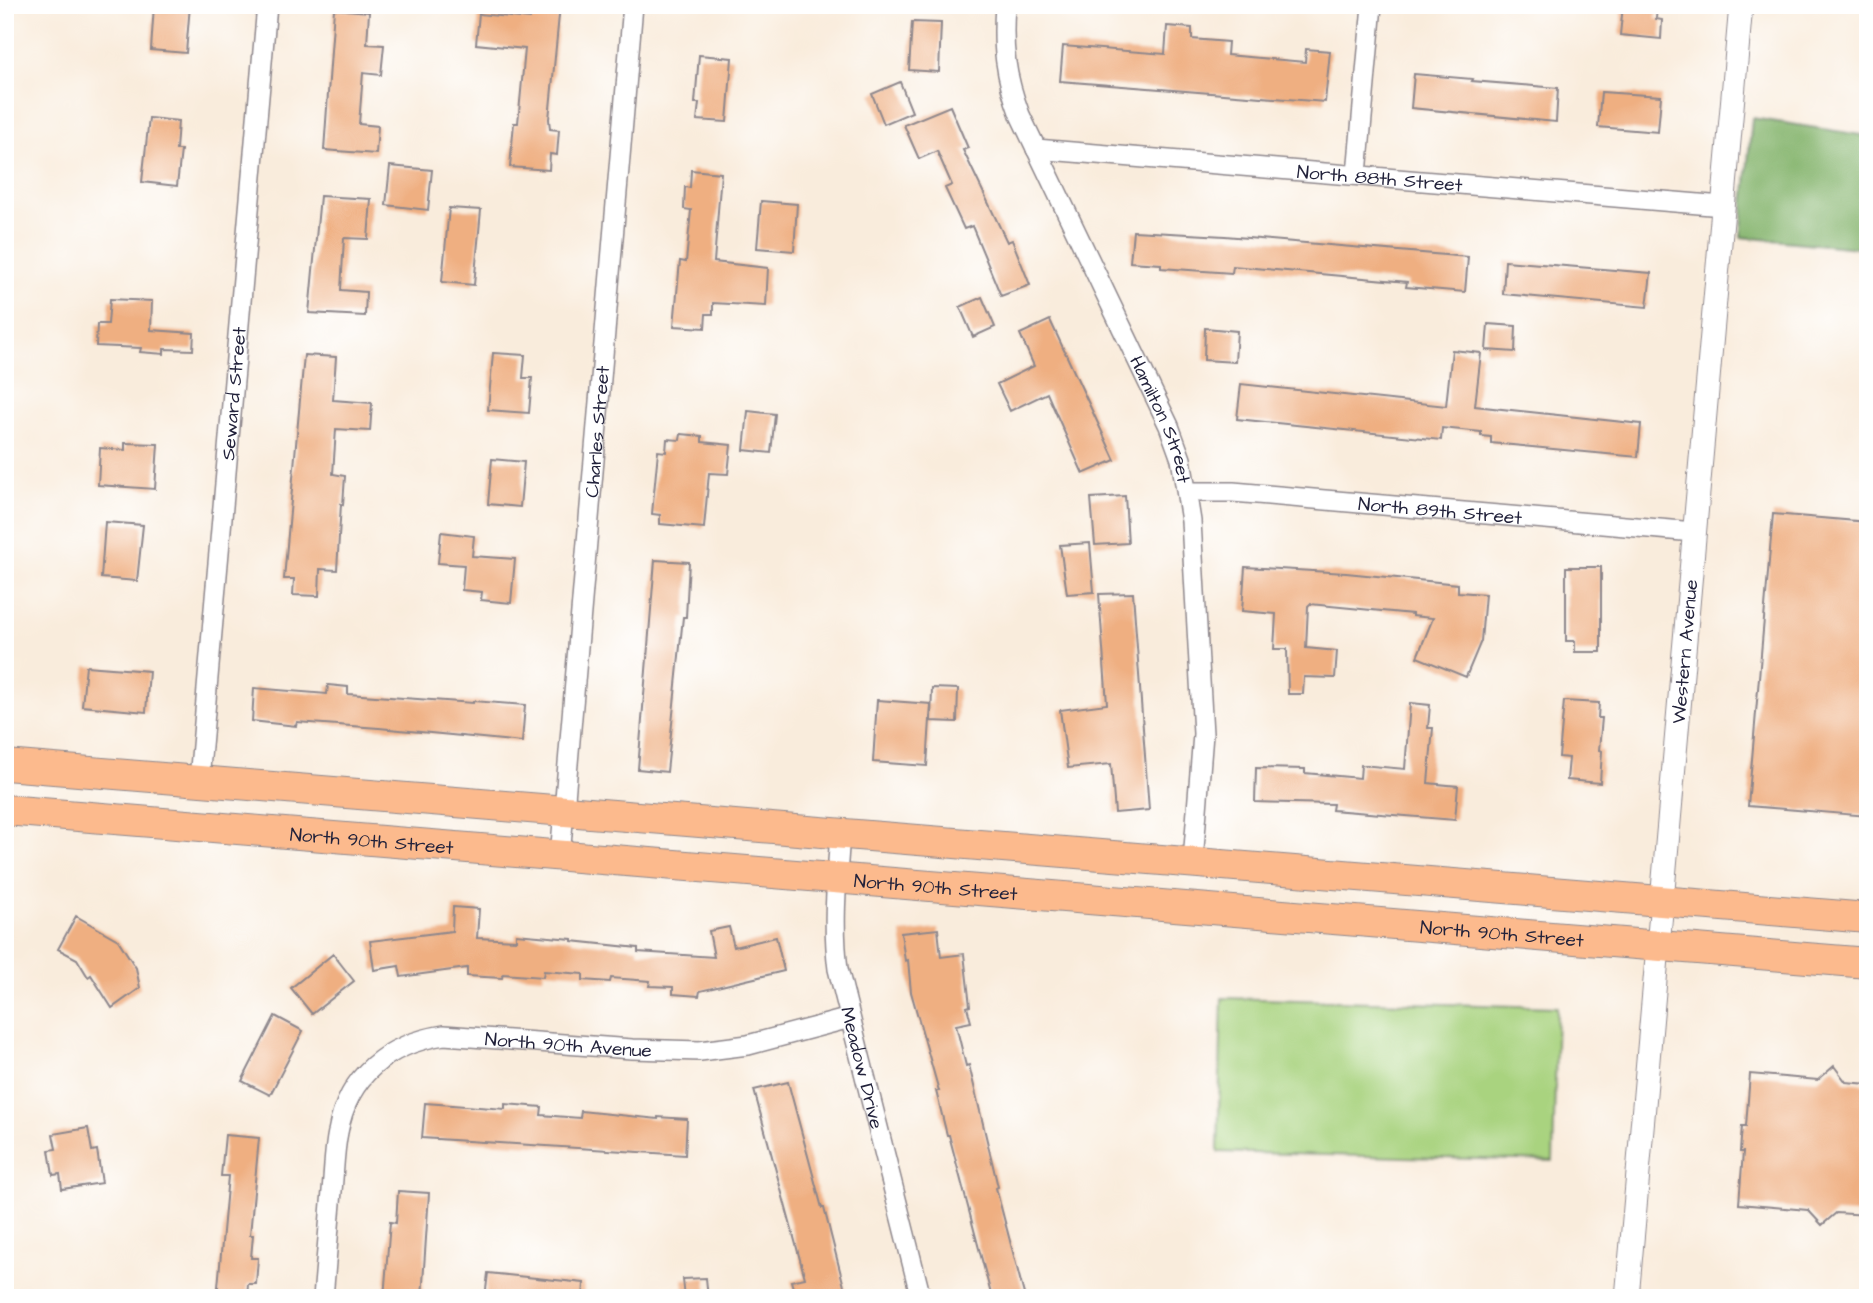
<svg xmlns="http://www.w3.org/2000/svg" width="1873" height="1303" viewBox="0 0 1873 1303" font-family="'Architects Daughter',sans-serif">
	<rect width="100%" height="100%" fill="#fff"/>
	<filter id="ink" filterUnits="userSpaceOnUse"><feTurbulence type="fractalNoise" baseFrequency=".0143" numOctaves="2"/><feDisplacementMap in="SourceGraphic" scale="14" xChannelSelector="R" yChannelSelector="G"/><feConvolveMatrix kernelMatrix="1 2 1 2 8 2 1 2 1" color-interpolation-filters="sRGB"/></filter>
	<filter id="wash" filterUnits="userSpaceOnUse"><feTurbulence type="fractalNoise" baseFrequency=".00686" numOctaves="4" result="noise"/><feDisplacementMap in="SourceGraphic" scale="28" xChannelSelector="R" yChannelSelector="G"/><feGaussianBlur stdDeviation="1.57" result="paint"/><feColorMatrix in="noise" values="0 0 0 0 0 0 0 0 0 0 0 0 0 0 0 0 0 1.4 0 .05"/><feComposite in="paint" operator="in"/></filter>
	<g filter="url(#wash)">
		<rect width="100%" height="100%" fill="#f9ecdc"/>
		<!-- green -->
		<path fill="#a9d37f" stroke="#667a5d" stroke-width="2" d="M 1222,998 L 1557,1007 L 1553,1161 L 1218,1152 Z"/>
		<!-- forest -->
		<path fill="#86b56e" stroke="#546c54" stroke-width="2" d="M 1752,118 L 1868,136 L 1868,249 L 1741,237 Z"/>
		<g id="blocks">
			<!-- building -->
			<path fill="#efaf81" d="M 154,5 L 190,5 L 186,53 L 151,50 Z
				M 531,5 L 560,5 L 549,119 L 550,129 L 559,130 L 557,155 L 550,154 L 549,170 L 510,167 L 514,123 L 518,123 L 525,49 L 476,44 L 479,14 L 530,19 Z
				M 1623,5 L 1657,5 L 1656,19 L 1662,20 L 1661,39 L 1620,35 Z
				M 334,9 L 369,12 L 367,44 L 384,45 L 381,75 L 363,73 L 359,124 L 378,126 L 376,154 L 324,150 Z
				M 912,22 L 941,23 L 939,72 L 909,70 Z
				M 1167,26 L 1192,28 L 1192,39 L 1228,42 L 1227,55 L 1305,62 L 1306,49 L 1330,51 L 1325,102 L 1060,81 L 1063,46 L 1165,54 Z
				M 699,55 L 732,58 L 727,122 L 697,120 L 699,103 L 695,103 Z
				M 1414,74 L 1473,79 L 1472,81 L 1558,88 L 1556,122 L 1411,108 Z
				M 900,82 L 912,112 L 884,124 L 872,94 Z
				M 1601,92 L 1661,96 L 1658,132 L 1598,127 Z
				M 950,106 L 968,148 L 963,150 L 1007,242 L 1012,240 L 1030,285 L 1001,296 L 972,226 L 964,229 L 945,188 L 952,185 L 937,151 L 919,159 L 904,125 Z
				M 149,118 L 178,121 L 176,150 L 181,150 L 177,186 L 142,182 Z
				M 390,166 L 432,170 L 428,210 L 386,205 Z
				M 691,170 L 721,173 L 714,262 L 768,268 L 766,306 L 713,303 L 713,314 L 706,314 L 705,328 L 674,326 L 680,261 L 686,262 L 691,210 L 684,209 L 685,187 L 690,188 Z
				M 320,196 L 371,199 L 368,239 L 344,238 L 341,290 L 366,292 L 365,316 L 309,313 Z
				M 761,201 L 797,204 L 794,251 L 757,248 Z
				M 449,208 L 481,210 L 474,285 L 442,282 Z
				M 1133,231 L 1225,236 L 1468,257 L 1465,292 L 1406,287 L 1407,282 L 1233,266 L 1232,273 L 1161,268 L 1161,264 L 1130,262 Z
				M 1505,261 L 1651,273 L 1647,307 L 1503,294 Z
				M 982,297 L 995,327 L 973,337 L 960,307 Z
				M 110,299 L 152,301 L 151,330 L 194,333 L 193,350 L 164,349 L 164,354 L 140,352 L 141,348 L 96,346 L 97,324 L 108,324 Z
				M 1050,320 L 1115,460 L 1083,474 L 1047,393 L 1010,411 L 997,384 L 1034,366 L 1020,334 Z
				M 1488,324 L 1516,326 L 1515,352 L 1486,350 Z
				M 1205,328 L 1237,331 L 1235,362 L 1204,360 Z
				M 1452,350 L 1481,353 L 1475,406 L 1641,424 L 1638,457 L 1491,443 L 1491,437 L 1481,436 L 1481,432 L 1442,428 L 1441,440 L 1237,419 L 1241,384 L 1446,406 Z
				M 493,353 L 525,355 L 523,378 L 532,378 L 529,413 L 488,410 Z
				M 304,355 L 336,357 L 333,400 L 372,403 L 370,431 L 336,429 L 333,474 L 345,476 L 343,505 L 341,504 L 337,570 L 320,569 L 319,596 L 293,595 L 294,579 L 284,579 Z
				M 748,411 L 775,414 L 771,453 L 744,450 Z
				M 681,434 L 702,436 L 702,442 L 731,445 L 728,474 L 709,473 L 704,528 L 660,524 L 660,515 L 652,514 L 658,451 L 666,452 L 667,439 L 680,440 Z
				M 125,443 L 158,444 L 155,489 L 98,485 L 100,448 L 125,450 Z
				M 492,459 L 524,462 L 520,507 L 488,504 Z
				M 1125,496 L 1128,543 L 1095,545 L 1091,498 Z
				M 1773,514 L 1868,522 L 1868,816 L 1748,806 Z
				M 105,522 L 143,525 L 137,581 L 101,578 Z
				M 441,532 L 474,536 L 472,556 L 515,559 L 511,603 L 481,600 L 482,592 L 462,590 L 464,565 L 438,563 Z
				M 1090,543 L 1094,592 L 1067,594 L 1060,545 Z
				M 655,560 L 689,562 L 686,617 L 683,617 L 667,772 L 638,769 Z
				M 1245,567 L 1346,573 L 1458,584 L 1458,592 L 1485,594 L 1481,641 L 1466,677 L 1417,657 L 1433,618 L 1412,616 L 1412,614 L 1310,604 L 1308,606 L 1306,648 L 1337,651 L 1335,678 L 1304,677 L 1303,694 L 1288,694 L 1287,649 L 1274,649 L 1276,614 L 1242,611 Z
				M 1566,567 L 1601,567 L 1601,652 L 1575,652 L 1575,641 L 1566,641 Z
				M 1133,593 L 1149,810 L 1115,813 L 1111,764 L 1068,768 L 1060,710 L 1107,704 L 1099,594 Z
				M 86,666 L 149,671 L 146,712 L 82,706 Z
				M 328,685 L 348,687 L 348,694 L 473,703 L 473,701 L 525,705 L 522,742 L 379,728 L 297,722 L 296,726 L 252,721 L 254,688 L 327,694 Z
				M 932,688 L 958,689 L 957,722 L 931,721 Z
				M 877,700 L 931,704 L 927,766 L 873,762 Z
				M 1564,701 L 1599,703 L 1598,718 L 1602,718 L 1599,750 L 1602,751 L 1600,783 L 1567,780 L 1569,758 L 1559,757 Z
				M 1410,703 L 1430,705 L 1428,728 L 1433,728 L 1428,783 L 1458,786 L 1455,820 L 1332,810 L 1333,804 L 1255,802 L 1256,768 L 1305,769 L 1305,773 L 1360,778 L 1361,765 L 1405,769 Z
				M 453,907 L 479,909 L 477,938 L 516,940 L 516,934 L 572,939 L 572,941 L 638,948 L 638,952 L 714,957 L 709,931 L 729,927 L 734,947 L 776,937 L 784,971 L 700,991 L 699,996 L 673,994 L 673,987 L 649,986 L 650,981 L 611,978 L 610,982 L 583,980 L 583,974 L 544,971 L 543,977 L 503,974 L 502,978 L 467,976 L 467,968 L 401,977 L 399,966 L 374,970 L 370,941 L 452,931 Z
				M 76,916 L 118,940 L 136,968 L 140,988 L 112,1008 L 91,975 L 88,977 L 77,959 L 58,949 Z
				M 938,929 L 941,957 L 964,954 L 970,1006 L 967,1007 L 971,1022 L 956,1025 L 966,1066 L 969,1065 L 998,1187 L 996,1188 L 1025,1298 L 992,1298 L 949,1135 L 947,1135 L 936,1091 L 939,1091 L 911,992 L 908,960 L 905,961 L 901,933 Z
				M 333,954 L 354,981 L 312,1014 L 291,988 Z
				M 275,1016 L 303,1031 L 270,1095 L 242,1081 Z
				M 1834,1066 L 1846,1082 L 1868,1084 L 1868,1215 L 1836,1213 L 1822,1225 L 1808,1210 L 1739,1204 L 1743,1152 L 1740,1152 L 1742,1126 L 1746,1126 L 1750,1074 L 1818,1080 Z
				M 788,1082 L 822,1208 L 824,1208 L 847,1298 L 796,1298 L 791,1281 L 805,1278 L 754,1090 Z
				M 425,1103 L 505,1109 L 505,1104 L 542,1107 L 541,1115 L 580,1118 L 581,1111 L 658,1119 L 658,1117 L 687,1119 L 685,1155 L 422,1138 Z
				M 88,1128 L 92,1151 L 97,1150 L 102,1183 L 62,1189 L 60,1174 L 53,1175 L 49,1150 L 56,1149 L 53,1134 Z
				M 225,1135 L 259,1138 L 250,1235 L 253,1235 L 251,1258 L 258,1258 L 256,1284 L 248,1284 L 247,1298 L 217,1298 L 228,1176 L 221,1176 Z
				M 398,1191 L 429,1193 L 422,1298 L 384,1298 L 390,1222 L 396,1223 Z
				M 488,1273 L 584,1283 L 583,1298 L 485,1298 Z
				M 706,1278 L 708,1298 L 685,1298 L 683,1279 Z"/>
		</g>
	</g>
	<g filter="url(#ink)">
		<use href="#blocks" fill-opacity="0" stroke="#8e878c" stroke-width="2"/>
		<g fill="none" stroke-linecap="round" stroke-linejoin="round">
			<!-- minor casing -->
			<g stroke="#8e878c" stroke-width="22">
				<g id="minor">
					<path id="s1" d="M 1005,5 C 1002,47 1005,75 1020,115 L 1169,426 L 1181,459 L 1191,521 L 1203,734 L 1193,861"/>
					<path id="s2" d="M 1036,149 L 1723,206"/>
					<path d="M 1357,174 L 1372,5"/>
					<path id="s3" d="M 1187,492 L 1233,492 L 1694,532"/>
					<path id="s4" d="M 199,780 L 267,5"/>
					<path id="s5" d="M 840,833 C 837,879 832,923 838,969 L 921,1298"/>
					<path id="s6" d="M 560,857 L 633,5"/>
					<path id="s7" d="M 323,1298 C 326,1262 329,1226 332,1191 C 334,1171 334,1151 338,1132 C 348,1075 388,1044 444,1035 L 632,1049 L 700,1051 L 748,1045 L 850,1018"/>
				</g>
			</g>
			<!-- tertiary casing -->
			<g stroke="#8e878c" stroke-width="25">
				<g id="tertiary">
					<path id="s8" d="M 1627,1298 L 1741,5"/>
				</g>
			</g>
			<!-- primary casing -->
			<g stroke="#8e878c" stroke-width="32">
				<g id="primary">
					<path d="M 5,765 L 1868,918"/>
					<path id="s9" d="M 5,810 L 1868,963"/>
				</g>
			</g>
			<!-- minor -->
			<use href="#minor" stroke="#fff" stroke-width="19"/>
			<!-- tertiary -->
			<use href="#tertiary" stroke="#fff" stroke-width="23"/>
			<!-- primary -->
			<use href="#primary" stroke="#fcba8d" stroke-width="30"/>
		</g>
	</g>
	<g text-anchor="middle" stroke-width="6" stroke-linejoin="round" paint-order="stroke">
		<!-- street labels -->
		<g font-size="19" fill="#22223b" stroke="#fff">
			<text dy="7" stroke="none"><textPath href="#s2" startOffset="345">North 88th Street</textPath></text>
			<text dy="7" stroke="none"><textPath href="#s4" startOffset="388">Seward Street</textPath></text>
			<text dy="7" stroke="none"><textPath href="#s1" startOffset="448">Hamilton Street</textPath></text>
			<text dy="7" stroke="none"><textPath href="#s6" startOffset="427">Charles Street</textPath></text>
			<text dy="7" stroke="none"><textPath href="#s3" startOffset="254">North 89th Street</textPath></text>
			<text dy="7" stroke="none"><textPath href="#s8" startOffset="649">Western Avenue</textPath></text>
			<text dy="7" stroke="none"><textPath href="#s9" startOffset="368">North 90th Street</textPath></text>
			<text dy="7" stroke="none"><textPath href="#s9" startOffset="934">North 90th Street</textPath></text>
			<text dy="7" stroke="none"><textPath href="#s9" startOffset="1502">North 90th Street</textPath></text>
			<text dy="7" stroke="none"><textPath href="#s7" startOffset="446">North 90th Avenue</textPath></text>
			<text dy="7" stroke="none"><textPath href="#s5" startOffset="238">Meadow Drive</textPath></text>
		</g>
	</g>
	<!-- margin -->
	<rect width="1873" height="1303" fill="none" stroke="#fff" stroke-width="28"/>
</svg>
